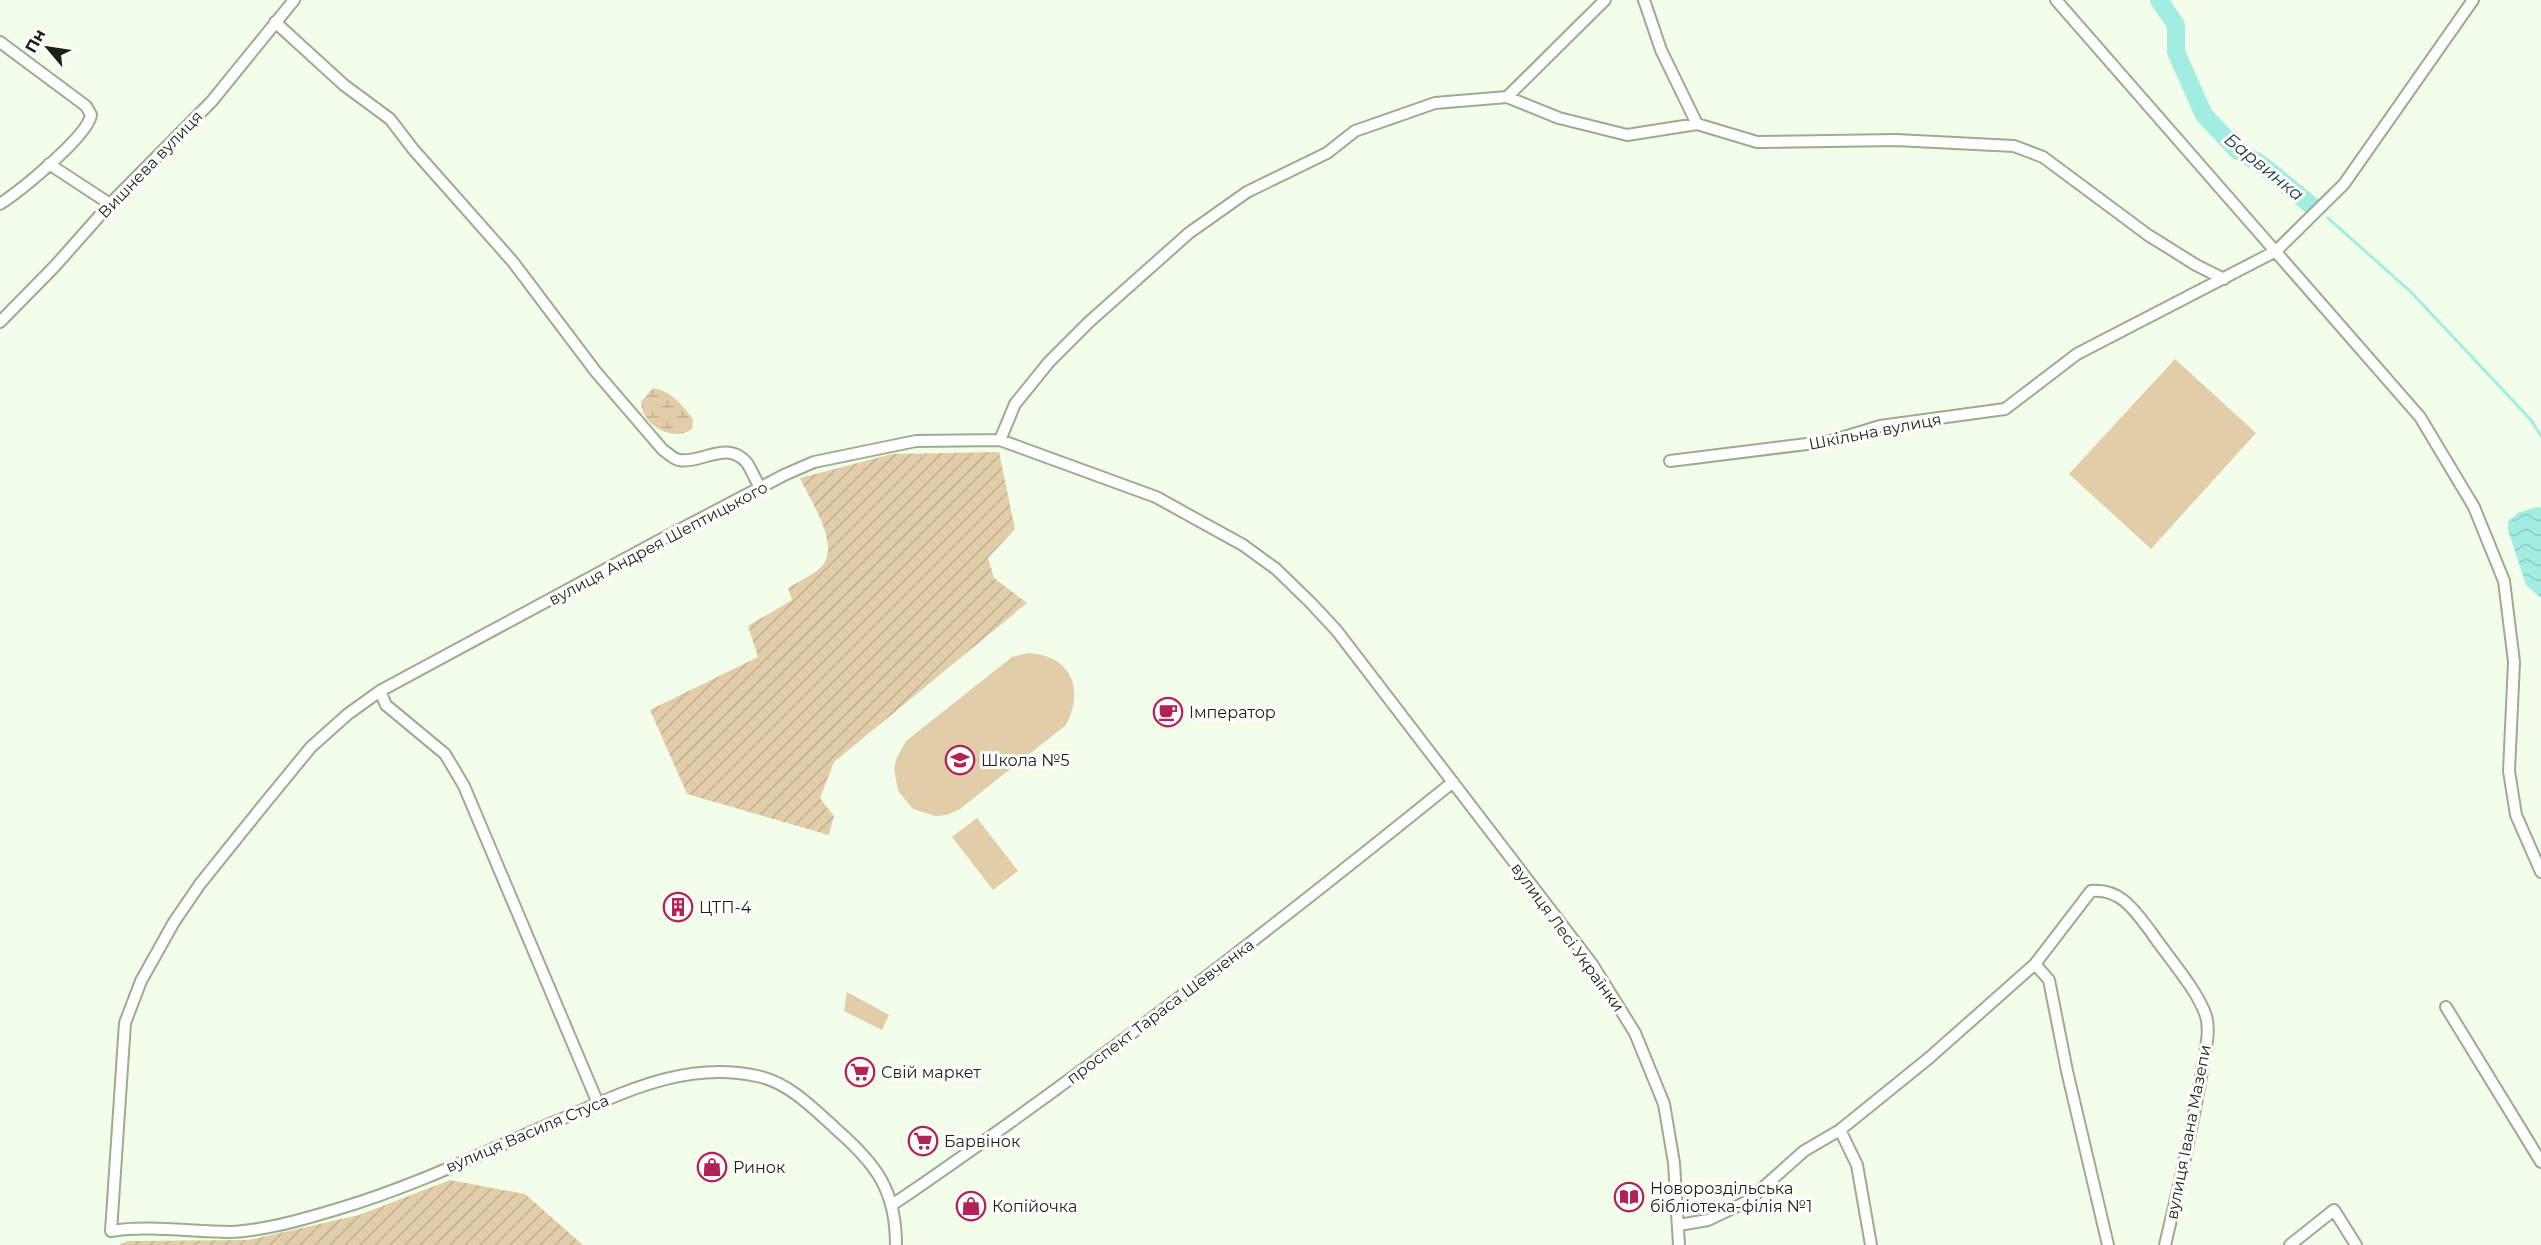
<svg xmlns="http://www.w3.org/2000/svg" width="2541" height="1245" viewBox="0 0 2541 1245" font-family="Montserrat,sans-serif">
	<defs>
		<pattern id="wetland-marsh" width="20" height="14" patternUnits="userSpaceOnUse" patternTransform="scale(1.5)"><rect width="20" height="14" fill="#e1cda8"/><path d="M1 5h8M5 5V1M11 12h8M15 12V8" fill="none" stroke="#c0b090"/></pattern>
		<pattern id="garden-furrows" width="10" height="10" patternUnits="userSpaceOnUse" patternTransform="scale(1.5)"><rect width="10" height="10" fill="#e1cda8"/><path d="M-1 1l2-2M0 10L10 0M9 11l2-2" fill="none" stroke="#c0b090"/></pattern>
		<pattern id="water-waves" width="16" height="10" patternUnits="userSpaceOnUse" patternTransform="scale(1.5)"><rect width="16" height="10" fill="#a2ede1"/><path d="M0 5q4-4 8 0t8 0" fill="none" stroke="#8bcbc0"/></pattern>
	</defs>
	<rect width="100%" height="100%" fill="#f2feea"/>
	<!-- wetland -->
	<path fill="url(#wetland-marsh)" d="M 653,388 C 672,391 682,405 693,419 L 692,429 C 674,443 641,425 641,402 Z"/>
	<!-- park -->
	<path fill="#e1cda8" d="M 2175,359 L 2256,433 L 2151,549 L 2069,474 Z
		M 1028,653 C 1071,655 1085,689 1066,725 L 960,809 L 947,815 L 935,816 L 913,809 L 898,791 L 894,768 L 897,757 L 906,741 L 1012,657 Z
		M 977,818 L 1018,871 L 993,890 L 952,837 Z
		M 847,992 L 889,1015 L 882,1030 L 844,1011 Z"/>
	<!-- garden -->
	<path fill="url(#garden-furrows)" d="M 999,452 L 1015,529 L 988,558 L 994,578 L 1027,603 L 834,762 L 820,798 L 834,816 L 829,835 L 687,794 L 650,710 L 758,657 L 748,626 L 792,600 L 788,588 C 798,582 811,576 820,568 C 843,547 810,501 800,478 L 892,454 Z
		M 450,1180 L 525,1194 L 583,1245 L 119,1245 L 128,1241 L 248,1240 L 359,1215 Z"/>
	<!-- water -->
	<path fill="url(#water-waves)" d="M 2537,507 L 2541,508 L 2541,598 L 2526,585 L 2508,530 L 2508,522 L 2518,513 Z"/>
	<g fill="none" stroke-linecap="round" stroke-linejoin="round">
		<!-- stream -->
		<path stroke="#a2ede1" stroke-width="3" d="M 2328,218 L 2411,292 L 2531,420 L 2541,436"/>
		<!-- river -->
		<path stroke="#a2ede1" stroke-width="18" d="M 2159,0 L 2176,25 L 2176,52 L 2204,115 L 2238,151 L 2261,164 L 2312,206"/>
		<!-- minor casing -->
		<g stroke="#9aad8d" stroke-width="14">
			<path id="minor" d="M 1644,0 L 1661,50 L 1697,124
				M 2056,0 L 2420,417 L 2474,507 L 2504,581 L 2514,662 L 2509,771 L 2516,815 L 2541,872
				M 275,22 L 344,85 L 390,119 L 413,149 L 513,262 L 596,372 L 663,450 C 668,453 673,459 679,460 C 702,464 727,439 747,463 C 752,471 756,481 761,489
				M 0,42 L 86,106 L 91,115 C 88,136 20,191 0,204
				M 1507,97 L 1605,0
				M 49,164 L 110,204
				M 0,322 L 55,266 L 110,204 L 212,101 L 294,0
				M 1000,440 L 1015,404 L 1049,362 L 1089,322 L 1189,233 L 1247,192 L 1327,153 L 1355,131 L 1435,103 L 1507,97 L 1559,118 L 1627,135 L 1697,124 L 1757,142 L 1896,140 L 2014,146 L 2043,157 L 2148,235 L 2196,265 L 2224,279
				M 1670,461 L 1831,441 L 1880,426 L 2005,409 L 2077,354 L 2276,251 L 2344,184 L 2473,0
				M 380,691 L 386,705 L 445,754 L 464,786 L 597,1101
				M 2035,964 L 2049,980 L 2067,1071 L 2108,1245
				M 2446,1007 L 2541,1162
				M 1840,1130 L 1857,1165 L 1871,1245
				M 892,1205 C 1086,1073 1271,929 1453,782
				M 1679,1225 L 1708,1220 L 1748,1201 L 1804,1151 L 1840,1130 L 1929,1058 L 2035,964 L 2091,891 C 2121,888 2135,911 2151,932 C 2167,956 2197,989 2206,1016 C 2211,1033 2204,1054 2202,1071 C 2192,1129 2179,1187 2165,1245
				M 896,1245 C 896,1190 876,1164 836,1129 C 813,1108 788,1082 757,1076 C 684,1060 621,1094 557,1121 C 486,1151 415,1186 341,1208 C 308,1218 264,1231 230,1232 C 193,1232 148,1225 111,1231 L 125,1023 L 141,981 L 174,922 L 200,884 L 261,808 L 311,747 L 348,714 L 380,691 L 662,539 L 784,475 L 814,462 L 916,441 L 1000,440 L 1156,497 L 1243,545 L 1276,569 L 1311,603 L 1337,631 L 1592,964 L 1635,1033 L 1664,1104 L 1674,1163 L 1679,1245
				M 2290,1245 L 2334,1210 L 2356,1245"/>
		</g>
		<!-- minor -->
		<use href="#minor" stroke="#fff" stroke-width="10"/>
	</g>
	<!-- icons -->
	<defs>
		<g id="cafe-ring" transform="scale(1.5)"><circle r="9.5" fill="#fff" stroke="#b22255" stroke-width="1.5"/><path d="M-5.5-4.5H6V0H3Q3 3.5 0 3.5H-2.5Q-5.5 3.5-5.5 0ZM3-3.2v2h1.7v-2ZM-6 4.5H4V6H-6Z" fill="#b22255"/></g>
		<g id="school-ring" transform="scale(1.5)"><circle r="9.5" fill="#fff" stroke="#b22255" stroke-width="1.5"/><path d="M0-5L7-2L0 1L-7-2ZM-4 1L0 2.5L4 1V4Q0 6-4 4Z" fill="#b22255"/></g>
		<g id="building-ring" transform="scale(1.5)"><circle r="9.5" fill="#fff" stroke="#b22255" stroke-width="1.5"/><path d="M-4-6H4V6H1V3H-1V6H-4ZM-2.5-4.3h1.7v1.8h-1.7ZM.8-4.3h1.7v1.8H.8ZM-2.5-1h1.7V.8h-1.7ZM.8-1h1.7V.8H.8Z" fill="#b22255"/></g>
		<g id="supermarket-ring" transform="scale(1.5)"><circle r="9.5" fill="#fff" stroke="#b22255" stroke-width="1.5"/><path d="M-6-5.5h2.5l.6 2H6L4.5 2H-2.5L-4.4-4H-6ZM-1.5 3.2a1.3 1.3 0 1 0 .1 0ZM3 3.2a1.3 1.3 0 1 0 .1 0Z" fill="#b22255"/></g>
		<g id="shop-ring" transform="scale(1.5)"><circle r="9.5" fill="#fff" stroke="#b22255" stroke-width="1.5"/><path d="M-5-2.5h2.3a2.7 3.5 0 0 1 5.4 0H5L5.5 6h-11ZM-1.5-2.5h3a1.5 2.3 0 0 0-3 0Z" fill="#b22255"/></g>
		<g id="library-ring" transform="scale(1.5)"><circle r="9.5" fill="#fff" stroke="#b22255" stroke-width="1.5"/><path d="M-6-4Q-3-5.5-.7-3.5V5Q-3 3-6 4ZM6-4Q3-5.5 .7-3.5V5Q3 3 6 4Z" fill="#b22255"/></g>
	</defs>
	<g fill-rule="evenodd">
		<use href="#cafe-ring" x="1168" y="712"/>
		<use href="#school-ring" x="960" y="760"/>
		<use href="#building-ring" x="678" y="907"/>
		<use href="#supermarket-ring" x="860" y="1072"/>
		<use href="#supermarket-ring" x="923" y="1141"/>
		<use href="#shop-ring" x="712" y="1167"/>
		<use href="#library-ring" x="1629" y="1197"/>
		<use href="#shop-ring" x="971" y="1206"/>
	</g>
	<g text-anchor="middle" stroke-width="6" stroke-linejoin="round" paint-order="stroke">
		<!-- street labels -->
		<g font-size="16" fill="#192014" stroke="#fff">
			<text transform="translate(150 164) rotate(-46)" y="6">Вишнева вулиця</text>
			<text transform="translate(1875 431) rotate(-11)" y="6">Шкільна вулиця</text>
			<text transform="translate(658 543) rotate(-28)" y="6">вулиця Андрея Шептицького</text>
			<text transform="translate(1568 937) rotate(54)" y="6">вулиця Лесі Українки</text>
			<text transform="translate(1160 1011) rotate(-37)" y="6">проспект Тараса Шевченка</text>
			<text transform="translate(2188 1132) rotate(-79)" y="6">вулиця Івана Мазепи</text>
			<text transform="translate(527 1133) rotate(-23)" y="6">вулиця Василя Стуса</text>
		</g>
		<!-- poi labels -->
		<g font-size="16" fill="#192014" stroke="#fff" text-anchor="start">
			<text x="1189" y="718">Імператор</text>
			<text x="981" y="766">Школа №5</text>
			<text x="699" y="913">ЦТП-4</text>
			<text x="881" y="1078">Свiй маркет</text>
			<text x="944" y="1147">Барвінок</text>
			<text x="733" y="1173">Ринок</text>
			<text x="1650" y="1194">Новороздільська<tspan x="1650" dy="18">бібліотека-філія №1</tspan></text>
			<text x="992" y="1212">Копійочка</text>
		</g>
		<!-- water labels -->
		<g font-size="18" font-style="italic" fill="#1a3d38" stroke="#fff">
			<text transform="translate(2264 167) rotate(39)" y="6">Барвинка</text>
		</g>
	</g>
	<!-- north arrow -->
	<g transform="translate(48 48) rotate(299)" stroke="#ffffff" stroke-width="4.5" paint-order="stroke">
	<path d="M0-4.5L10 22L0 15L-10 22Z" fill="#192014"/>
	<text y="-9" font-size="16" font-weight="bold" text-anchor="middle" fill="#192014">Пн</text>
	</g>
</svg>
